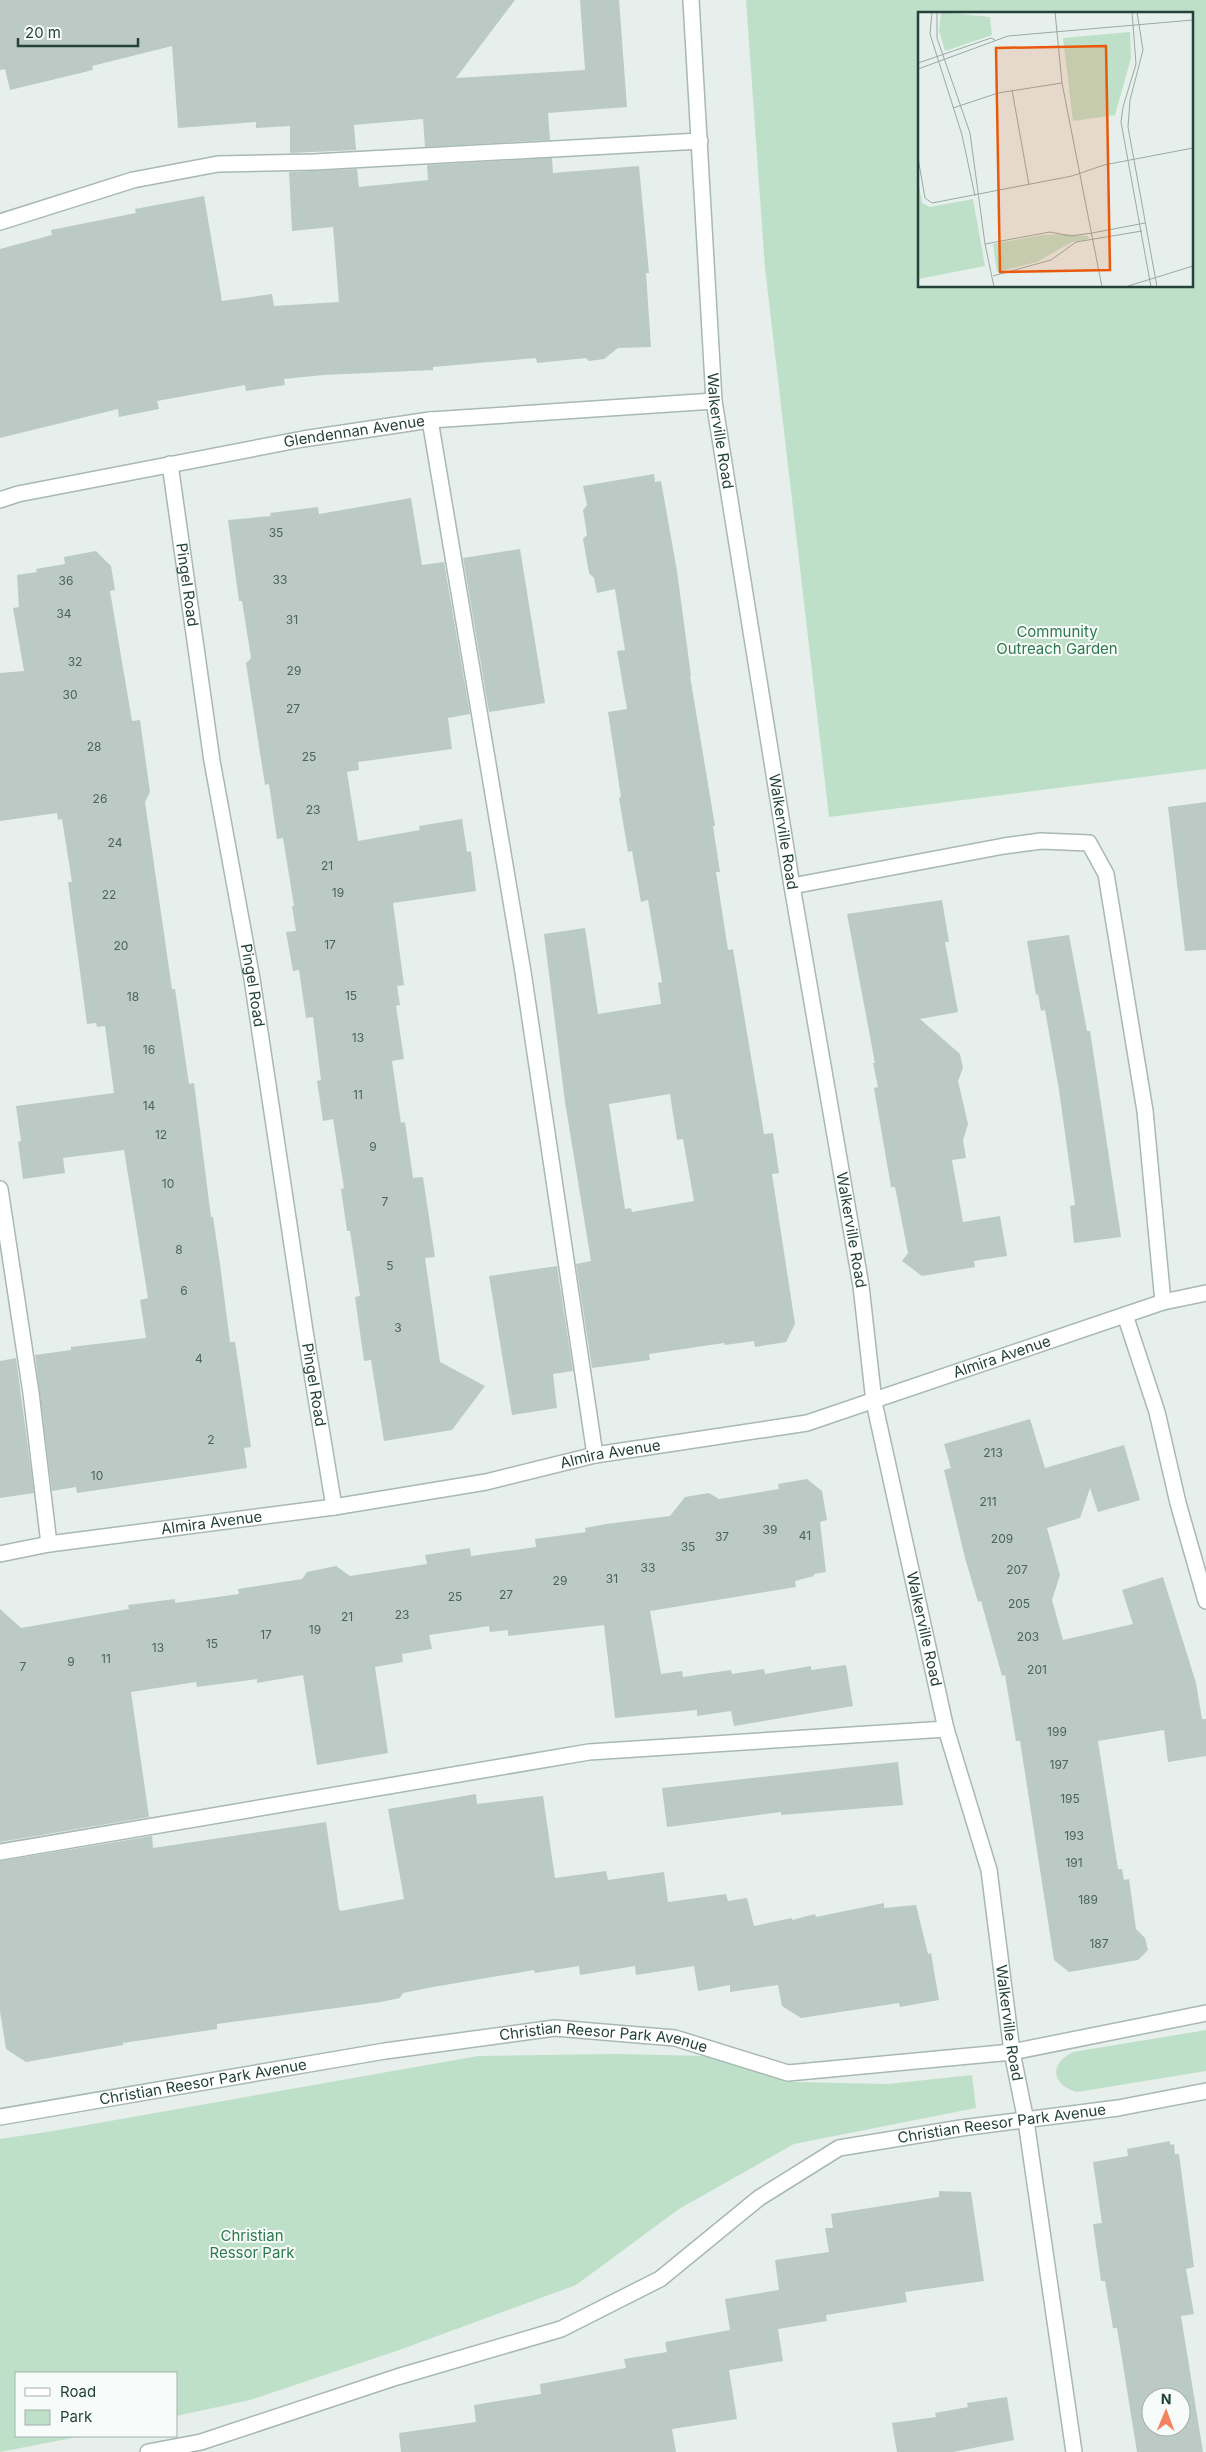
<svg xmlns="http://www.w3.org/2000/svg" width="1206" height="2452" viewBox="0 0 1206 2452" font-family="Inter,sans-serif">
	<rect width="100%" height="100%" fill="#e6efeb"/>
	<!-- green -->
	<path fill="#bfe0c8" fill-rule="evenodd" d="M 746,0 L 1206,0 L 1206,769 L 829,817 L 765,268 ZM 920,14 L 1192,14 L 1192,286 L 920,286 Z
		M 1206,2030 L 1206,2071 L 1077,2092 C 1051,2085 1049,2064 1073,2052 Z
		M 615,2054 L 710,2056 L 793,2082 L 888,2084 L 972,2075 L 976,2108 L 794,2144 L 679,2209 L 576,2285 L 402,2349 L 250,2400 L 176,2416 L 176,2373 L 16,2373 L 16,2436 L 82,2436 L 0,2452 L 0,2139 L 53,2131 L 478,2056 Z"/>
	<!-- building -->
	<path fill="#bbcac4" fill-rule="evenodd" d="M 0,0 L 515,0 L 456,78 L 585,70 L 580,0 L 619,0 L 627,107 L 548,113 L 550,140 L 425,147 L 423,119 L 354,125 L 356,150 L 290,153 L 290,126 L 256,128 L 256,122 L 178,128 L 172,46 L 92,66 L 93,70 L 10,90 L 5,69 L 0,70 Z
		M 552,158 L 553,173 L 639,166 L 649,273 L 646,273 L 651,347 L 618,348 L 604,359 L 589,361 L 586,358 L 537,363 L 536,358 L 433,367 L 433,370 L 323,375 L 284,379 L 285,385 L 246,391 L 245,385 L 157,401 L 159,409 L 119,417 L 118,409 L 0,438 L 0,249 L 52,235 L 51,230 L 136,213 L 135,209 L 204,196 L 222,301 L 272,294 L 274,306 L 339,302 L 333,227 L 292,231 L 289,172 L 357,169 L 359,187 L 428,180 L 427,165 Z
		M 654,474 L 655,482 L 661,481 L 677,571 L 691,676 L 690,676 L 715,826 L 713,826 L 720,872 L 716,872 L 728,950 L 733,949 L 764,1134 L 773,1133 L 779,1173 L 772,1174 L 795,1324 L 786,1342 L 755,1347 L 754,1341 L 725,1345 L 724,1343 L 649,1354 L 650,1360 L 592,1368 L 576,1264 L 591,1261 L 565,1102 L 544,934 L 585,928 L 598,1014 L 661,1004 L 658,983 L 662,982 L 648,900 L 641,902 L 632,851 L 628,852 L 619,798 L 621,797 L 608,712 L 627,709 L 617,651 L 625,650 L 615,589 L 597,593 L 594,578 L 589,573 L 583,539 L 587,535 L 583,510 L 587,505 L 583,486 ZM 670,1094 L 677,1140 L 683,1139 L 694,1201 L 632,1212 L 631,1208 L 625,1209 L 609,1104 Z
		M 411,498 L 422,565 L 444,562 L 470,714 L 448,718 L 452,749 L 358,762 L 359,770 L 347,772 L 358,841 L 420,830 L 419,826 L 462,819 L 467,852 L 471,851 L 476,891 L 393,903 L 404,985 L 397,986 L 400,1005 L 396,1006 L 404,1059 L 392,1061 L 401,1123 L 405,1122 L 413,1178 L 423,1177 L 435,1257 L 425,1258 L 440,1362 L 485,1386 L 452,1430 L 384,1441 L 371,1360 L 364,1361 L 355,1297 L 360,1296 L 350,1231 L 347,1231 L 341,1189 L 344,1188 L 333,1119 L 323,1121 L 317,1081 L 321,1080 L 313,1017 L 306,1018 L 299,970 L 293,971 L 286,932 L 296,931 L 292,906 L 294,906 L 283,838 L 277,839 L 269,784 L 265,785 L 246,663 L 251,658 L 242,601 L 239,601 L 228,520 L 271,516 L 270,513 L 318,507 L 319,514 Z
		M 520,549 L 545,703 L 489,712 L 463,558 Z
		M 96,551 L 111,566 L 115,590 L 110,591 L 132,721 L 140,720 L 150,792 L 145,802 L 172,989 L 175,989 L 189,1084 L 194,1083 L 211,1217 L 213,1217 L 220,1264 L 230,1342 L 235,1342 L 251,1447 L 244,1448 L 247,1468 L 77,1493 L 76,1487 L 52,1491 L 35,1355 L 71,1350 L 71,1347 L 146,1338 L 140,1300 L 148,1298 L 124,1150 L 63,1158 L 65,1173 L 23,1179 L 18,1142 L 21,1141 L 16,1106 L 114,1093 L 105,1026 L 97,1027 L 96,1023 L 87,1024 L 68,882 L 72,882 L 62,819 L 58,820 L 57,813 L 0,821 L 0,673 L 24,671 L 13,608 L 19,607 L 17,575 L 37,572 L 36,569 L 65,564 L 64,557 Z
		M 1206,802 L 1206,950 L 1185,951 L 1168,807 Z
		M 942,900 L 949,942 L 945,942 L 958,1012 L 920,1019 L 960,1054 L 963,1068 L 958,1081 L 968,1124 L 963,1140 L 966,1158 L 952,1160 L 963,1222 L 1000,1216 L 1007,1256 L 974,1261 L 975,1267 L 922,1276 L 902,1261 L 908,1253 L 895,1187 L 891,1187 L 874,1088 L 878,1087 L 873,1063 L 875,1063 L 847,914 Z
		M 1069,935 L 1087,1031 L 1090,1031 L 1121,1237 L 1074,1243 L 1070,1206 L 1075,1205 L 1059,1090 L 1045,1010 L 1041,1011 L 1038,994 L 1036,995 L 1027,941 Z
		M 557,1266 L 573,1371 L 553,1374 L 557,1408 L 512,1415 L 489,1276 Z
		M 16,1358 L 34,1493 L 0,1498 L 0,1361 Z
		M 1030,1419 L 1045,1468 L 1124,1445 L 1140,1500 L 1098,1512 L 1090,1488 L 1080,1518 L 1047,1528 L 1060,1575 L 1052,1600 L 1063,1640 L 1133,1624 L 1122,1590 L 1163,1577 L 1196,1683 L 1202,1719 L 1206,1719 L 1206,1756 L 1168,1762 L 1164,1730 L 1098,1741 L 1118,1869 L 1122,1869 L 1124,1880 L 1129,1879 L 1136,1929 L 1145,1938 L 1148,1950 L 1138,1960 L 1069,1972 L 1054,1960 L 1020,1741 L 1016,1741 L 1005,1675 L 1002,1676 L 981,1601 L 978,1602 L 965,1558 L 944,1470 L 951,1468 L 944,1444 Z
		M 807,1479 L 822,1491 L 827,1520 L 820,1522 L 826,1572 L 814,1574 L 814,1576 L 795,1581 L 796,1587 L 650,1611 L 661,1674 L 682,1671 L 683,1677 L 731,1670 L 732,1674 L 764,1669 L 765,1674 L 811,1666 L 811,1670 L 846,1665 L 853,1706 L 734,1726 L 731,1711 L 697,1716 L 697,1710 L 615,1718 L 604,1625 L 508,1636 L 508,1630 L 490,1632 L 489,1626 L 429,1635 L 432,1649 L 402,1654 L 403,1662 L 375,1667 L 388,1753 L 317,1765 L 303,1675 L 257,1683 L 257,1679 L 197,1687 L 196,1682 L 131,1692 L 149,1817 L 0,1842 L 0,1609 L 21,1628 L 129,1609 L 128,1605 L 175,1599 L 175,1603 L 239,1594 L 238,1589 L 302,1579 L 307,1572 L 336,1566 L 350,1576 L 427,1564 L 425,1555 L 470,1548 L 471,1556 L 536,1547 L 535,1539 L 586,1532 L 585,1528 L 606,1524 L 670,1516 L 685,1497 L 709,1493 L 719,1499 L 779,1489 L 778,1484 Z
		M 898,1762 L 903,1805 L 781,1815 L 781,1812 L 667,1827 L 662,1788 Z
		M 476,1794 L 477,1804 L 543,1796 L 555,1878 L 606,1871 L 608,1880 L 664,1872 L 668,1902 L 726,1894 L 728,1901 L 747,1898 L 754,1926 L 792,1918 L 792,1920 L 815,1914 L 816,1917 L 884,1903 L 884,1908 L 916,1905 L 928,1954 L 931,1953 L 939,2000 L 900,2007 L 899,2003 L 801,2018 L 782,2006 L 778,1985 L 730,1992 L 730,1985 L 698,1991 L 694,1966 L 636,1975 L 635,1966 L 580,1975 L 579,1966 L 535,1973 L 534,1970 L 433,1987 L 403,1993 L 400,1998 L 381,2002 L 217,2024 L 217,2029 L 123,2043 L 123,2045 L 26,2062 L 6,2049 L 0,2011 L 0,1861 L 152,1836 L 153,1848 L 326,1822 L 339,1909 L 341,1911 L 404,1899 L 388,1809 Z
		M 1170,2141 L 1170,2145 L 1174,2144 L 1175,2154 L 1179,2154 L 1194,2267 L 1186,2269 L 1194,2314 L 1181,2316 L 1203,2452 L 1137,2452 L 1117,2328 L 1113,2328 L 1105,2281 L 1101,2281 L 1093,2224 L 1102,2223 L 1093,2162 L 1128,2156 L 1127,2149 ZM 1151,2397 L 1181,2397 L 1181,2427 L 1151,2427 Z
		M 939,2191 L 971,2192 L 984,2281 L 905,2292 L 907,2302 L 826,2315 L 827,2321 L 778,2329 L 783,2361 L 729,2370 L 737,2419 L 672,2429 L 676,2452 L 401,2452 L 399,2433 L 476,2422 L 474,2405 L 541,2394 L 540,2384 L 626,2368 L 624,2359 L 667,2352 L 665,2342 L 730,2330 L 725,2299 L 779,2290 L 775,2260 L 829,2252 L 825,2228 L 833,2228 L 831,2214 L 939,2197 Z
		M 1007,2397 L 1014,2440 L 953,2452 L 897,2452 L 892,2423 L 936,2417 L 935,2413 L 968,2407 L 967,2403 Z"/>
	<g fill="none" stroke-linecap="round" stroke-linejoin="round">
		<!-- minor casing -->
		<g stroke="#a8b8b2" stroke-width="18">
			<g id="minor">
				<path id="s1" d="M 691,0 L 714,401 L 792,886 L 861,1286 L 874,1402 L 946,1729 L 989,1870 L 1012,2052 L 1026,2121 L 1074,2452"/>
				<path d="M 0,222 L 133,180 L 218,164 L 314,162 L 700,141"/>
				<path d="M 430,420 L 523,972 L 595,1455"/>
				<path id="s2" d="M 170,464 L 212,761 L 252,979 L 305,1331 L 334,1507"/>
				<path id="s3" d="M 0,500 L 18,494 L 303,439 L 430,420 L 714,401"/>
				<path d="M 792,886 L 1004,846 L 1041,841 L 1089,843 L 1106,874 L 1145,1111 L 1163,1302"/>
				<path d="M 0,1189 L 31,1393 L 49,1544"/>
				<path d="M 1125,1315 L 1157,1412 L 1178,1503 L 1206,1601"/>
				<path id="s4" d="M 0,1554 L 49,1544 L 334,1507 L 486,1482 L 595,1455 L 807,1423 L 1163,1302 L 1206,1293"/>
				<path d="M 0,1852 L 589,1752 L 946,1729"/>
				<path id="s5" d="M 0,2117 L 385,2051 L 555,2028 L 675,2038 L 788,2073 L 1012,2052 L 1206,2013"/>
				<path id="s6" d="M 148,2452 L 201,2442 L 397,2377 L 561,2329 L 660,2279 L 759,2198 L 839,2148 L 961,2128 L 1118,2108 L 1206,2091"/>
			</g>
		</g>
		<!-- minor -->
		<use href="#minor" stroke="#fff" stroke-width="15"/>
	</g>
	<g text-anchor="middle" stroke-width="4" stroke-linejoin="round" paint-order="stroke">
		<!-- number labels -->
		<g font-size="12" fill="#4a645c">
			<text x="276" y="537">35</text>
			<text x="280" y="584">33</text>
			<text x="66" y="585">36</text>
			<text x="64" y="618">34</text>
			<text x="292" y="624">31</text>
			<text x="75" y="666">32</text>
			<text x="294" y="675">29</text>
			<text x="70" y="699">30</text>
			<text x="293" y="713">27</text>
			<text x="94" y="751">28</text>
			<text x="309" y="761">25</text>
			<text x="100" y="803">26</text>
			<text x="313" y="814">23</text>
			<text x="115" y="847">24</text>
			<text x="327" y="870">21</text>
			<text x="338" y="897">19</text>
			<text x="109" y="899">22</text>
			<text x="330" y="949">17</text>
			<text x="121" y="950">20</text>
			<text x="351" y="1000">15</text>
			<text x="133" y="1001">18</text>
			<text x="358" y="1042">13</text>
			<text x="149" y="1054">16</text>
			<text x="358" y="1099">11</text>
			<text x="149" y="1110">14</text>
			<text x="161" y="1139">12</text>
			<text x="373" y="1151">9</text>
			<text x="168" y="1188">10</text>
			<text x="385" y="1206">7</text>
			<text x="179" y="1254">8</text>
			<text x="390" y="1270">5</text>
			<text x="184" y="1295">6</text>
			<text x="398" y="1332">3</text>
			<text x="199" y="1363">4</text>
			<text x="211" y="1444">2</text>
			<text x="993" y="1457">213</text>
			<text x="97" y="1480">10</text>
			<text x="988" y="1506">211</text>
			<text x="770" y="1534">39</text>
			<text x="805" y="1540">41</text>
			<text x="722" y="1541">37</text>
			<text x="1002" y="1543">209</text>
			<text x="688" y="1551">35</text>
			<text x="648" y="1572">33</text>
			<text x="1017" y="1574">207</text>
			<text x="612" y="1583">31</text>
			<text x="560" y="1585">29</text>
			<text x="506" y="1599">27</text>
			<text x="455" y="1601">25</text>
			<text x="1019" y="1608">205</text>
			<text x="402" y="1619">23</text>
			<text x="347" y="1621">21</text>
			<text x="315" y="1634">19</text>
			<text x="266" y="1639">17</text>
			<text x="1028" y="1641">203</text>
			<text x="212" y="1648">15</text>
			<text x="158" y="1652">13</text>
			<text x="106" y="1663">11</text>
			<text x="71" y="1666">9</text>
			<text x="23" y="1671">7</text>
			<text x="1037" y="1674">201</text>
			<text x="1057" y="1736">199</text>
			<text x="1059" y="1769">197</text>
			<text x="1070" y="1803">195</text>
			<text x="1074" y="1840">193</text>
			<text x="1074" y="1867">191</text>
			<text x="1088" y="1904">189</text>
			<text x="1099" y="1948">187</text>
		</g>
		<!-- street labels -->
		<g font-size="15" fill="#24423a" stroke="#f7fbf9">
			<text dy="5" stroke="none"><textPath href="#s3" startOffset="361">Glendennan Avenue</textPath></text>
			<text dy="5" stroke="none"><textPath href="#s1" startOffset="432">Walkerville Road</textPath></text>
			<text dy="5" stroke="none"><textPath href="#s2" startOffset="122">Pingel Road</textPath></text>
			<text dy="5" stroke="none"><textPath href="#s1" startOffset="838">Walkerville Road</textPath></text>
			<text dy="5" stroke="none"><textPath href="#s2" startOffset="528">Pingel Road</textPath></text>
			<text dy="5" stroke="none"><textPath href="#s1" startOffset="1242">Walkerville Road</textPath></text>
			<text dy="5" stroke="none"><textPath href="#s4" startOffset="1024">Almira Avenue</textPath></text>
			<text dy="5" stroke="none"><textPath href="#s2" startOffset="932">Pingel Road</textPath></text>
			<text dy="5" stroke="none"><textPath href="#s4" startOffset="619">Almira Avenue</textPath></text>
			<text dy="5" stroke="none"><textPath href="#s4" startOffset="214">Almira Avenue</textPath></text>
			<text dy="5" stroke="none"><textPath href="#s1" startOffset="1648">Walkerville Road</textPath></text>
			<text dy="5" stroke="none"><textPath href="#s1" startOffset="2052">Walkerville Road</textPath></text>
			<text dy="5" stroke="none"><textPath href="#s5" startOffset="611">Christian Reesor Park Avenue</textPath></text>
			<text dy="5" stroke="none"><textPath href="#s5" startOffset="206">Christian Reesor Park Avenue</textPath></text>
			<text dy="5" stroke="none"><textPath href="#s6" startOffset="929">Christian Reesor Park Avenue</textPath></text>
		</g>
		<!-- park labels -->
		<g font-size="15" fill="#2d7a4b" stroke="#f7fbf9">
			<text x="1057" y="637">Community<tspan x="1057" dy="17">Outreach Garden</tspan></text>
			<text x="252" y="2241">Christian<tspan x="252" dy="17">Ressor Park</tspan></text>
		</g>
	</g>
	<!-- overview -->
	<g transform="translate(918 12)">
		<rect width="275" height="275" fill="#e6efeb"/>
		<path d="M 23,0 L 72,5 L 74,23 L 27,39 L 21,19 ZM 212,20 L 213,46 L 197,103 L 155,109 L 145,26 ZM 0,167 L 4,191 L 12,195 L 55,187 L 67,254 L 0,267 ZM 146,222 L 170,224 L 171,227 L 154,230 L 119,250 L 79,260 L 75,232 L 125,223 Z" fill="#bfe0c8"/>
		<path fill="none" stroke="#98aaa4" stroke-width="1" d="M 14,0 L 12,22 L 44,123 L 57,184M 19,0 L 19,26 L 52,121 L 67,232 L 76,275M 137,0 L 144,71 L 184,275M 214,0 L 218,52 L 205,95 L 203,110 L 233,275M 219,0 L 225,38 L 212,88 L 210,115 L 239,275M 0,51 L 73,26 L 77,28M 0,57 L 90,24 L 275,8M 94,78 L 111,173M 35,96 L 80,81 L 144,71M 0,146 L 7,186 L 14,191 L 154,164 L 186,153 L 275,136M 67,232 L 132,220 L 153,224 L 174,221 L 227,211M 75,264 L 133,248 L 158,230 L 224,219M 207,275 L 275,254"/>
		<path fill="#e8590c" fill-opacity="0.15" stroke="#e8590c" stroke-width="2.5" d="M 188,34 L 192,258 L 82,260 L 78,36 Z"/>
		<rect width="275" height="275" fill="none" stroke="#24423a" stroke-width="2.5"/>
	</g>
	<!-- legend -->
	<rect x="15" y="2372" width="162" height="65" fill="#f7fbf9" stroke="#a3b1ad"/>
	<rect x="25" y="2388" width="25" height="8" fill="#ffffff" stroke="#a3b1ad"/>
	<text x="60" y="2397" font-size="15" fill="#24423a">Road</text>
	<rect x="25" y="2410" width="25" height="15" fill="#bfe0c8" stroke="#a3b1ad"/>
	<text x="60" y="2422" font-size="15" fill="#24423a">Park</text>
	<!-- north arrow -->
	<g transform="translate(1166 2412) rotate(1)"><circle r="24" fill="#f7fbf9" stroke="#a3b1ad"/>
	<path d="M0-4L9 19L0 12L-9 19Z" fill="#f4845f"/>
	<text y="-8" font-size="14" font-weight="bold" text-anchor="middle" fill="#24423a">N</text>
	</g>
	<!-- scale -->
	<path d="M18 38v8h120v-8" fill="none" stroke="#24423a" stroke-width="2.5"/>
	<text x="25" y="38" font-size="15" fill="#24423a" stroke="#f7fbf9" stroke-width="4" paint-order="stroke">20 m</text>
</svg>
